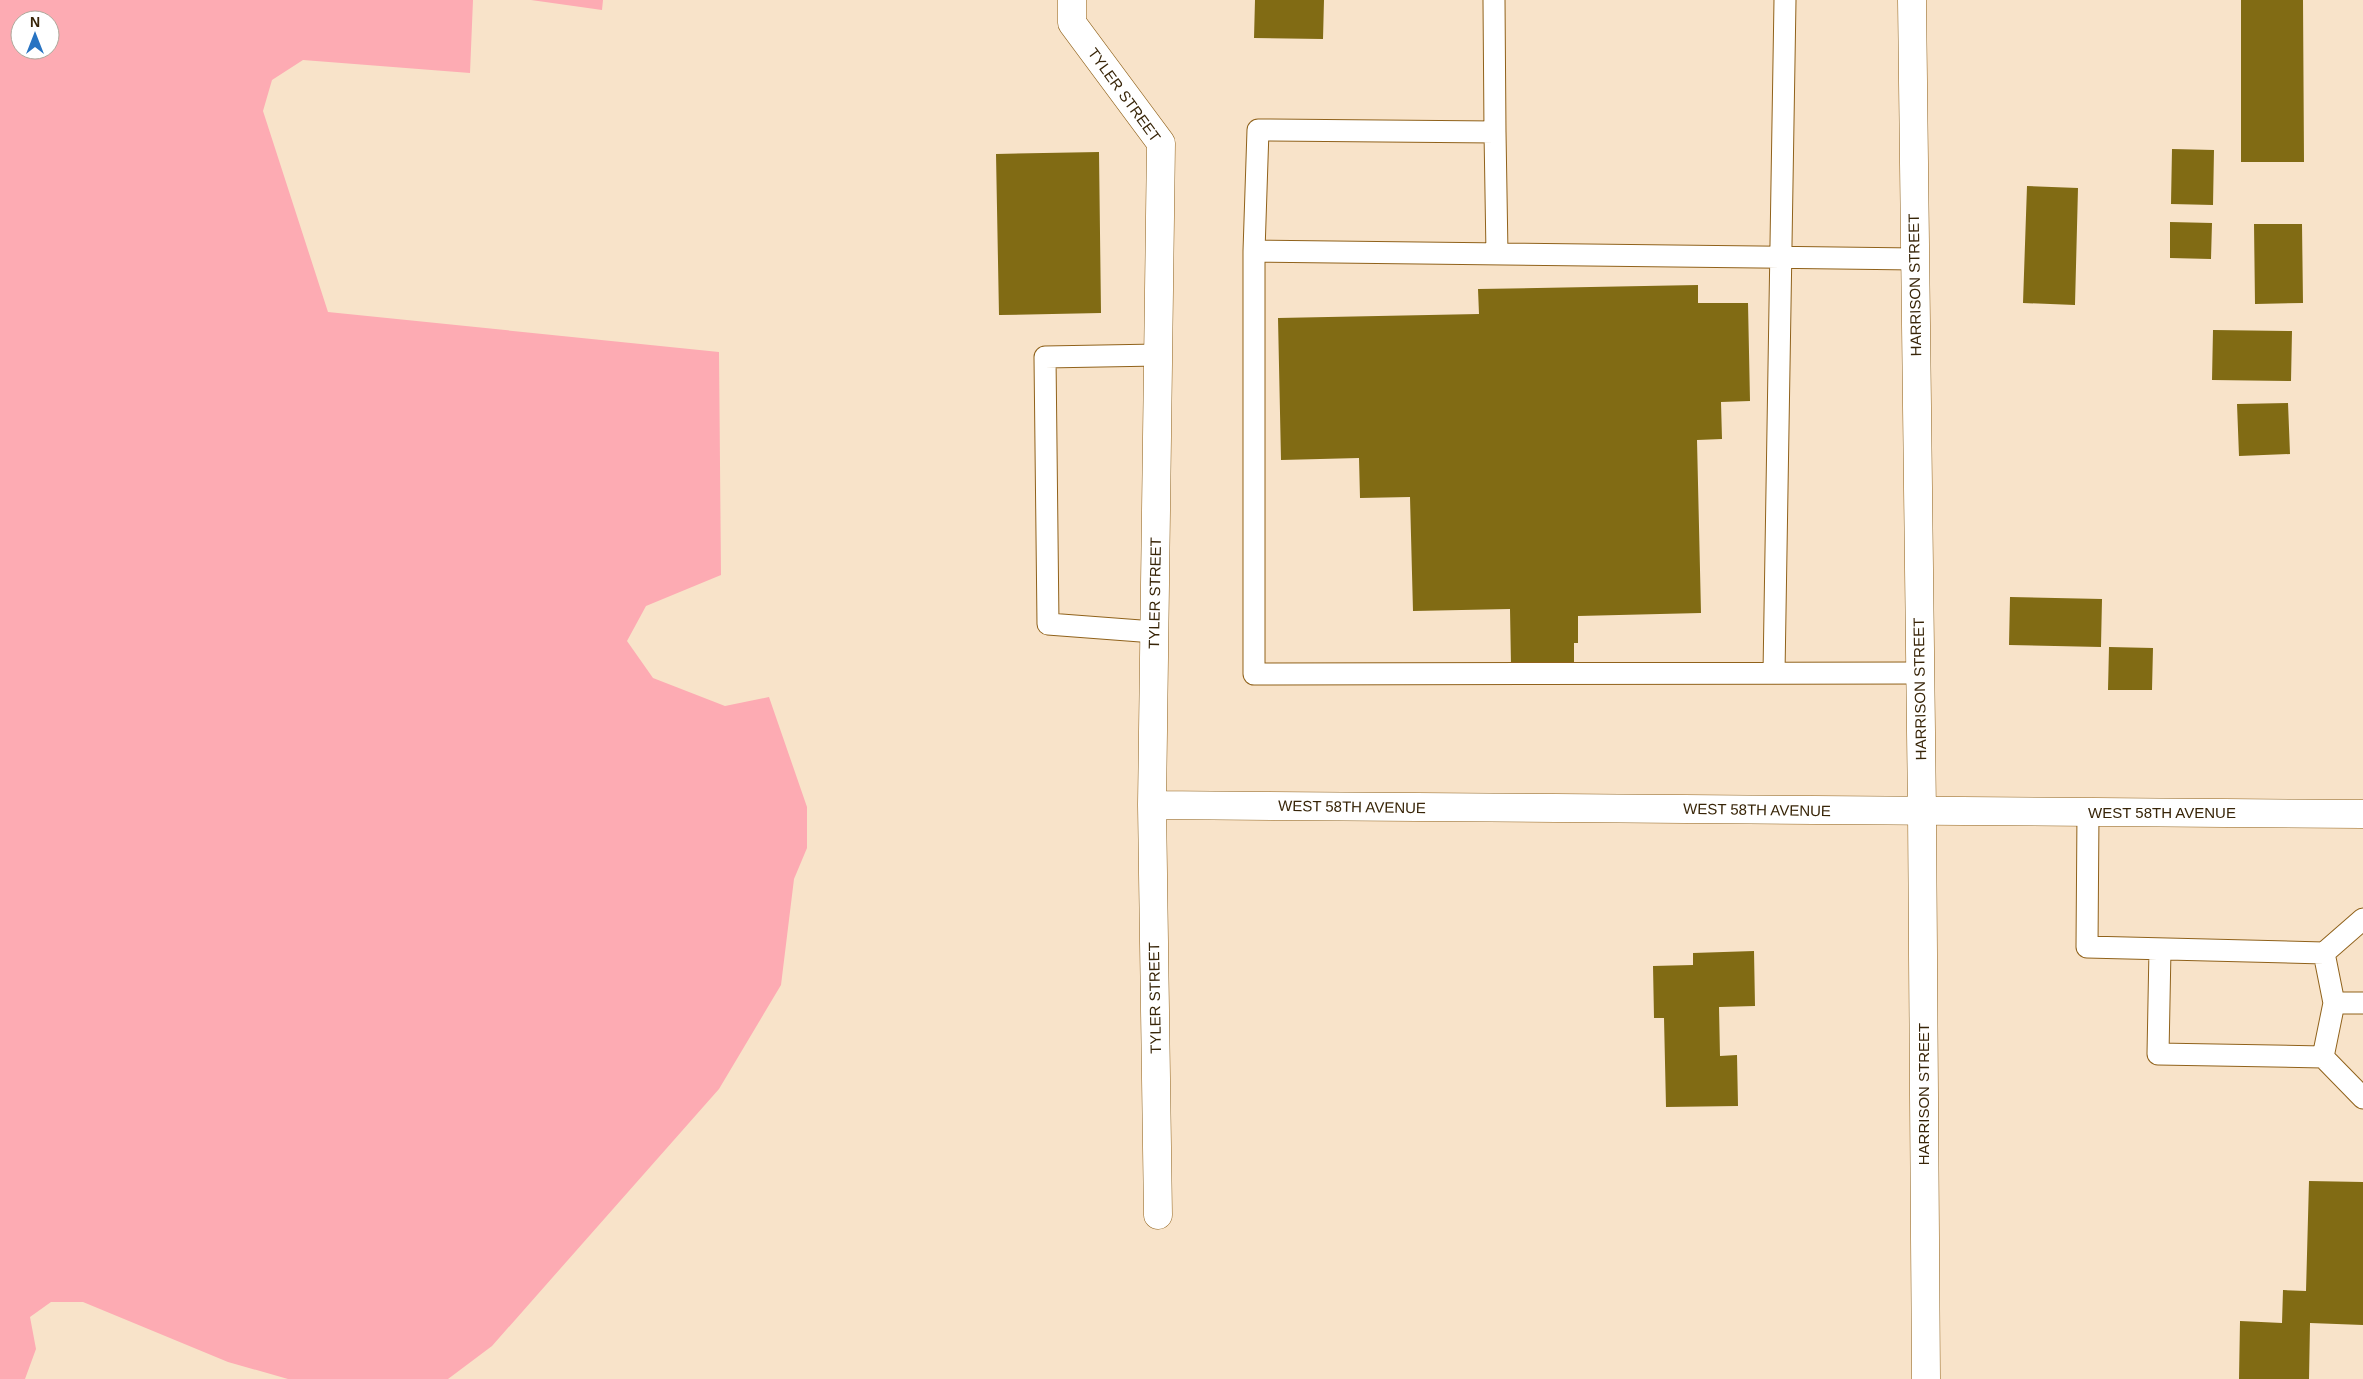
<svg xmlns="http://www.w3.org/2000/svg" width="2363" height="1379" viewBox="0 0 2363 1379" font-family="Arial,sans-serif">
	<rect width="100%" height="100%" fill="#f8e3c9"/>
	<!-- green -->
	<path fill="#fdabb3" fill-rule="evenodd" d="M 0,0 L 473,0 L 470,73 L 303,60 L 272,80 L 263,111 L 328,312 L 719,352 L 721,575 L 646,606 L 627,641 L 653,678 L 725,706 L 769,697 L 807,807 L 807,848 L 794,879 L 781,985 L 719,1089 L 492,1346 L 448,1379 L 288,1379 L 228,1362 L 83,1302 L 51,1302 L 30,1317 L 36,1349 L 25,1379 L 0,1379 ZM 20,20 L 50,20 L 50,50 L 20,50 Z
		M 531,0 L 603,0 L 602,10 Z"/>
	<!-- building -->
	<path fill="#816b14" d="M 1255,0 L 1324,0 L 1323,39 L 1254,38 Z
		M 2241,0 L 2303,0 L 2304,162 L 2241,162 Z
		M 2172,149 L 2214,150 L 2213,205 L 2171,204 Z
		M 1099,152 L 1101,313 L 999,315 L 996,154 Z
		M 2027,186 L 2078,188 L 2075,305 L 2023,303 Z
		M 2170,222 L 2212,223 L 2211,259 L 2170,258 Z
		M 2254,224 L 2302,224 L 2303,303 L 2255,304 Z
		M 1698,285 L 1698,303 L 1748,303 L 1750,401 L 1721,402 L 1722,439 L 1697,440 L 1701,613 L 1578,616 L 1578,643 L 1574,643 L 1574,664 L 1511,665 L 1510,609 L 1413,611 L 1410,497 L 1360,498 L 1359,458 L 1281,460 L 1278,318 L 1479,314 L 1478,289 Z
		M 2213,330 L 2292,331 L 2291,381 L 2212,380 Z
		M 2288,403 L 2290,454 L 2239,456 L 2237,404 Z
		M 2010,597 L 2102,599 L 2101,647 L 2009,645 Z
		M 2109,647 L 2153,648 L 2152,690 L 2108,690 Z
		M 1754,951 L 1755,1006 L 1719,1007 L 1720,1056 L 1737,1055 L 1738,1106 L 1666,1107 L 1664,1018 L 1654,1018 L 1653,966 L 1693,965 L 1693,953 Z
		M 2309,1181 L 2363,1182 L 2363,1325 L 2310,1323 L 2309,1379 L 2239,1379 L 2240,1321 L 2282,1323 L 2283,1290 L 2306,1291 Z"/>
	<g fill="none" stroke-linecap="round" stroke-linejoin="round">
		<!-- service casing -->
		<g stroke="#90621b" stroke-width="23">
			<path id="service" d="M 1494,0 L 1495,132 L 1258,130 L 1254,251 L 1254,674 L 1920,673
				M 1495,132 L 1497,254
				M 1254,251 L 1915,259
				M 1154,632 L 1048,624 L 1045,357 L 1158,355
				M 1774,673 L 1785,0
				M 2088,812 L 2087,947 L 2324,953 L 2363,919
				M 2160,949 L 2158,1054 L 2323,1057 L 2334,1003
				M 2324,953 L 2334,1003 L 2363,1003
				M 2323,1057 L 2363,1098"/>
		</g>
		<!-- minor casing -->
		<g stroke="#90621b" stroke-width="29">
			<path id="minor" d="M 1072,0 L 1072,23 L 1161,143 L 1152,805 L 1158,1215
				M 1152,805 L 2363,814"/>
		</g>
		<!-- tertiary casing -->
		<g stroke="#90621b" stroke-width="29">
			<path id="tertiary" d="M 1912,0 L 1922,812 L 1926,1379"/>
		</g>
		<!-- service -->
		<use href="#service" stroke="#fff" stroke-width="21"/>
		<!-- minor -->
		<use href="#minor" stroke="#fff" stroke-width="28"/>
		<!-- tertiary -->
		<use href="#tertiary" stroke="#fff" stroke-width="28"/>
	</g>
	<g text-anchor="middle" stroke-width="5" stroke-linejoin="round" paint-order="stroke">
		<!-- street labels -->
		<g font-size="15" fill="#382508" stroke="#fff">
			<text transform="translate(1124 95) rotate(54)" y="5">TYLER STREET</text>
			<text transform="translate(1915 285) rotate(-91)" y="5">HARRISON STREET</text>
			<text transform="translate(1155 593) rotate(-89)" y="5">TYLER STREET</text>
			<text transform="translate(1920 689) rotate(-91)" y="5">HARRISON STREET</text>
			<text transform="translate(1352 807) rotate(1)" y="5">WEST 58TH AVENUE</text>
			<text transform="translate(1757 810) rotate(1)" y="5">WEST 58TH AVENUE</text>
			<text x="2162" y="818">WEST 58TH AVENUE</text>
			<text transform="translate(1155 998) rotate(-91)" y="5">TYLER STREET</text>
			<text transform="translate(1924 1094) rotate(-90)" y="5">HARRISON STREET</text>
		</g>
	</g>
	<!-- north arrow -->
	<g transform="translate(35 35)"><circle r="24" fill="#ffffff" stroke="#afa89c"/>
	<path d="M0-4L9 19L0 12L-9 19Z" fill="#2773c2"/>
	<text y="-8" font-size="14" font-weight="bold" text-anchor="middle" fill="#382508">N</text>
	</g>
</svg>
